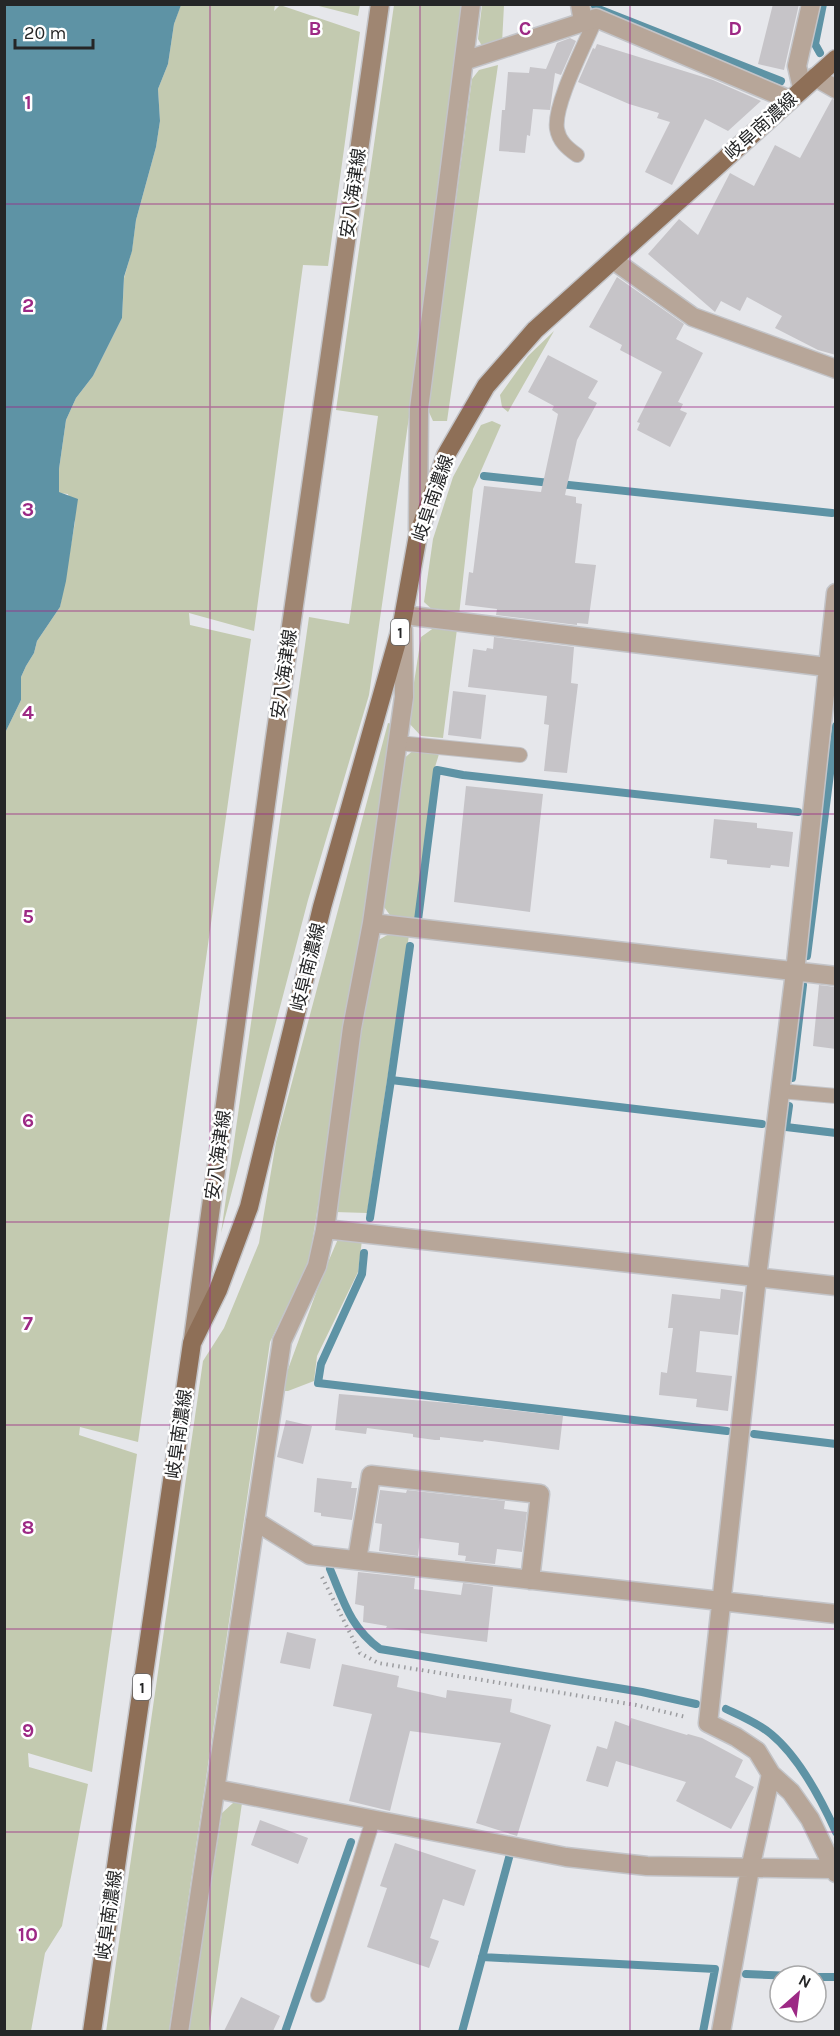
<svg xmlns="http://www.w3.org/2000/svg" width="840" height="2036" viewBox="0 0 840 2036" font-family="Karla,'Noto Sans JP',sans-serif">
	<rect width="100%" height="100%" fill="#e6e7eb"/>
	<!-- green -->
	<path fill="#c3cab0" d="M 181,4 L 275,5 L 274,11 L 280,5 L 360,32 L 328,266 L 303,265 L 254,631 L 189,613 L 190,625 L 251,639 L 138,1442 L 80,1427 L 79,1435 L 137,1454 L 92,1772 L 28,1753 L 29,1767 L 88,1784 L 62,1926 L 45,1953 L 31,2031 L 5,2032 L 5,733 L 21,700 L 21,677 L 26,666 L 34,653 L 37,641 L 60,607 L 75,522 L 68,494 L 59,493 L 59,469 L 66,420 L 76,398 L 93,376 L 122,318 L 124,278 L 132,250 L 136,220 L 156,147 L 160,121 L 158,89 L 168,64 L 174,24 Z
		M 315,5 L 360,5 L 358,16 Z
		M 394,5 L 462,5 L 410,410 L 369,695 L 308,900 L 221,1233 L 309,617 L 349,624 L 378,416 L 336,410 Z
		M 482,5 L 504,5 L 502,43 L 482,46 L 478,39 Z
		M 498,65 L 447,421 L 433,421 L 428,410 L 472,79 L 479,70 Z
		M 554,331 L 508,412 L 502,407 L 500,395 L 528,356 Z
		M 492,421 L 501,425 L 473,489 L 459,615 L 436,613 L 424,602 L 433,539 L 453,477 L 481,425 Z
		M 435,627 L 457,629 L 443,738 L 421,736 L 408,722 L 421,637 Z
		M 388,723 L 395,725 L 309,1262 L 270,1342 L 169,2031 L 106,2032 L 203,1361 L 224,1328 L 259,1243 L 276,1142 Z
		M 415,749 L 439,754 L 435,767 L 416,920 L 392,918 L 382,904 L 402,760 Z
		M 391,933 L 409,935 L 367,1213 L 335,1212 L 373,943 Z
		M 338,1239 L 362,1240 L 358,1272 L 317,1356 L 314,1381 L 288,1391 L 280,1391 L 323,1274 Z
		M 233,1803 L 242,1803 L 209,2031 L 188,2032 L 222,1813 Z"/>
	<!-- water -->
	<path fill="#5e93a5" d="M 5,4 L 181,5 L 174,24 L 168,64 L 158,89 L 160,121 L 156,147 L 136,220 L 132,251 L 124,277 L 122,318 L 93,376 L 76,398 L 66,420 L 59,469 L 59,492 L 78,499 L 66,581 L 60,607 L 37,641 L 34,653 L 26,666 L 21,677 L 21,700 L 5,733 Z"/>
	<g fill="none" stroke-linecap="round" stroke-linejoin="round">
		<!-- stream -->
		<path stroke="#5e93a5" stroke-width="8" d="M 594,4 L 596,8 L 781,81
			M 820,53 L 815,44 L 823,4
			M 484,476 L 832,513
			M 418,920 L 437,770 L 463,775 L 798,812
			M 807,956 L 836,726
			M 792,1078 L 803,985
			M 391,1080 L 410,946
			M 789,1106 L 786,1127 L 836,1133
			M 370,1218 L 391,1080 L 762,1124
			M 364,1253 L 362,1274 L 321,1364 L 318,1383 L 727,1431
			M 754,1434 L 836,1444
			M 330,1569 C 344,1602 350,1627 380,1649 L 642,1692 L 696,1704
			M 726,1709 C 741,1716 758,1723 771,1734 C 799,1757 821,1799 836,1832
			M 482,1957 L 715,1969 L 703,2032
			M 746,1974 L 795,1976
			M 816,1977 L 836,1977
			M 285,2032 L 351,1842
			M 462,2032 L 510,1854"/>
	</g>
	<!-- building -->
	<path fill="#c6c4c8" d="M 773,4 L 799,4 L 784,70 L 758,64 Z
		M 570,38 L 576,41 L 561,75 L 555,73 L 550,110 L 533,109 L 530,136 L 527,135 L 525,153 L 499,151 L 502,110 L 505,110 L 508,72 L 529,73 L 530,67 L 546,69 L 557,43 Z
		M 597,44 L 713,80 L 761,101 L 728,131 L 705,119 L 672,185 L 645,172 L 670,122 L 657,118 L 659,113 L 629,104 L 578,82 L 593,48 L 595,49 Z
		M 832,99 L 836,100 L 836,355 L 818,350 L 775,328 L 782,316 L 747,297 L 740,311 L 721,301 L 715,312 L 648,254 L 679,219 L 698,235 L 730,173 L 754,186 L 775,145 L 800,158 Z
		M 617,277 L 684,324 L 676,339 L 703,353 L 678,402 L 683,404 L 680,410 L 687,413 L 670,447 L 637,430 L 640,423 L 637,422 L 662,372 L 620,350 L 622,345 L 589,327 Z
		M 548,355 L 598,381 L 588,398 L 597,403 L 577,440 L 565,495 L 576,497 L 576,503 L 582,504 L 575,563 L 596,565 L 588,624 L 577,623 L 577,625 L 496,615 L 497,609 L 465,605 L 469,572 L 473,573 L 484,486 L 541,492 L 558,414 L 552,410 L 554,406 L 528,392 Z
		M 494,637 L 574,647 L 571,683 L 578,684 L 567,773 L 544,771 L 549,725 L 544,724 L 547,696 L 468,687 L 473,649 L 486,651 L 487,648 L 493,649 Z
		M 453,691 L 486,695 L 481,739 L 448,735 Z
		M 466,786 L 543,794 L 530,912 L 454,902 Z
		M 714,819 L 757,823 L 757,828 L 793,832 L 789,867 L 771,865 L 770,868 L 727,864 L 727,860 L 710,858 Z
		M 819,985 L 836,987 L 836,1049 L 813,1046 Z
		M 721,1289 L 743,1292 L 738,1335 L 700,1331 L 696,1372 L 732,1376 L 728,1411 L 696,1407 L 697,1399 L 659,1395 L 661,1372 L 667,1373 L 673,1328 L 668,1328 L 672,1294 L 720,1299 Z
		M 339,1394 L 450,1403 L 563,1416 L 559,1450 L 484,1440 L 483,1442 L 440,1437 L 440,1440 L 435,1440 L 413,1437 L 413,1434 L 367,1428 L 366,1434 L 335,1430 Z
		M 286,1420 L 312,1426 L 303,1464 L 277,1457 Z
		M 317,1478 L 352,1482 L 351,1488 L 357,1488 L 352,1520 L 321,1516 L 321,1513 L 314,1512 Z
		M 380,1490 L 406,1493 L 407,1490 L 505,1501 L 504,1509 L 527,1512 L 522,1552 L 497,1549 L 495,1564 L 465,1561 L 466,1556 L 458,1555 L 459,1543 L 420,1538 L 418,1556 L 379,1551 L 382,1524 L 375,1523 Z
		M 358,1572 L 415,1578 L 414,1589 L 461,1595 L 463,1583 L 493,1587 L 487,1642 L 420,1633 L 420,1631 L 386,1628 L 387,1626 L 363,1622 L 364,1606 L 355,1604 Z
		M 287,1632 L 316,1639 L 310,1669 L 280,1663 Z
		M 342,1664 L 399,1676 L 397,1687 L 446,1698 L 447,1690 L 512,1699 L 510,1712 L 551,1725 L 517,1836 L 476,1823 L 501,1743 L 410,1731 L 390,1811 L 349,1801 L 372,1714 L 333,1706 Z
		M 631,1718 L 687,1735 L 688,1734 L 702,1738 L 743,1760 L 735,1777 L 754,1787 L 731,1829 L 676,1801 L 686,1782 L 616,1761 L 608,1787 L 586,1781 L 597,1746 L 607,1749 L 615,1721 L 629,1726 Z
		M 260,1820 L 308,1838 L 298,1864 L 251,1845 Z
		M 395,1843 L 476,1870 L 464,1906 L 443,1899 L 430,1938 L 439,1941 L 429,1968 L 367,1947 L 387,1888 L 380,1886 Z
		M 241,1997 L 280,2016 L 273,2031 L 224,2031 Z"/>
	<g fill="none" stroke-linecap="round" stroke-linejoin="round">
		<!-- service casing -->
		<g stroke="#c3c4c8" stroke-width="16">
			<path id="service" d="M 577,155 C 567,148 559,141 557,129 C 553,105 586,43 596,18
				M 398,743 L 520,755
				M 780,1091 L 836,1096
				M 318,1995 L 373,1820"/>
		</g>
		<!-- minor casing -->
		<g stroke="#c3c4c8" stroke-width="21">
			<path id="minor" d="M 580,4 L 583,22
				M 464,61 L 596,18 L 790,100
				M 815,77 L 836,89
				M 802,88 L 797,66 L 811,4
				M 613,260 L 693,317 L 836,369
				M 418,530 L 419,409 L 471,4
				M 404,615 L 827,667
				M 372,923 L 836,976
				M 325,1229 L 836,1286
				M 255,1521 L 310,1555 L 836,1614
				M 357,1560 L 371,1475 L 540,1494 L 530,1580
				M 771,1774 L 791,1792 L 810,1819 L 836,1873
				M 216,1789 L 566,1857 L 647,1866 L 832,1869
				M 179,2032 L 282,1341 L 317,1266 L 325,1230 L 352,1028 L 372,923 L 404,697 L 403,629
				M 721,2032 L 750,1869 L 771,1774 L 757,1751 L 736,1737 L 708,1723 L 757,1277 L 795,972 L 836,593"/>
		</g>
		<!-- secondary casing -->
		<g stroke="#c3c4c8" stroke-width="21">
			<path id="secondary" d="M 193,1339 L 274,745 L 380,4"/>
		</g>
		<!-- primary casing -->
		<g stroke="#c3c4c8" stroke-width="21">
			<path id="primary" d="M 92,2032 L 192,1343 L 218,1290 L 249,1207 L 322,907 L 402,624 L 418,535 L 446,455 L 486,386 L 535,330 L 836,59"/>
		</g>
		<!-- path -->
		<path stroke="#9c9da0" stroke-width="4" stroke-dasharray="1.5 4.5" stroke-linecap="butt" d="M 322,1577 L 360,1653 L 378,1663 L 636,1705 L 686,1717"/>
		<!-- service -->
		<use href="#service" stroke="#b7a699" stroke-width="14"/>
		<!-- minor -->
		<use href="#minor" stroke="#b7a699" stroke-width="18"/>
		<!-- secondary -->
		<use href="#secondary" stroke="#9f8672" stroke-width="18"/>
		<!-- primary -->
		<use href="#primary" stroke="#8e6f57" stroke-width="18"/>
	</g>
	<!-- grid -->
	<path fill="none" stroke="#9d2985" stroke-width="1.5" stroke-opacity="0.55" d="M 210,4 L 210,2032M 420,4 L 420,2032M 630,4 L 630,2032M 4,204 L 836,204M 4,407 L 836,407M 4,611 L 836,611M 4,814 L 836,814M 4,1018 L 836,1018M 4,1222 L 836,1222M 4,1425 L 836,1425M 4,1629 L 836,1629M 4,1832 L 836,1832"/>
	<g text-anchor="middle" stroke-width="5" stroke-linejoin="round" paint-order="stroke">
		<!-- shield labels -->
		<g fill="#fff" stroke="#666768" stroke-width="1.5">
			<rect x="391" y="619" width="18" height="26" rx="4.5"/>
			<rect x="133" y="1674" width="18" height="26" rx="4.5"/>
		</g>
		<g font-size="16" font-weight="bold" fill="#252627">
			<text x="400" y="638">1</text>
			<text x="142" y="1693">1</text>
		</g>
		<!-- street labels -->
		<g font-size="18" fill="#252627" stroke="#fff">
			<text transform="translate(761 126) rotate(-42)" y="6">岐阜南濃線</text>
			<text transform="translate(353 193) rotate(-82)" y="6">安八海津線</text>
			<text transform="translate(433 498) rotate(-71)" y="6">岐阜南濃線</text>
			<text transform="translate(284 674) rotate(-82)" y="6">安八海津線</text>
			<text transform="translate(308 967) rotate(-76)" y="6">岐阜南濃線</text>
			<text transform="translate(218 1155) rotate(-82)" y="6">安八海津線</text>
			<text transform="translate(179 1434) rotate(-82)" y="6">岐阜南濃線</text>
			<text transform="translate(109 1915) rotate(-82)" y="6">岐阜南濃線</text>
		</g>
	</g>
	<g font-size="20" text-anchor="middle" font-weight="bold" fill="#9d2985" stroke="#fff" stroke-width="5" stroke-linejoin="round" paint-order="stroke">
		<text x="315" y="35">B</text>
		<text x="525" y="35">C</text>
		<text x="735" y="35">D</text>
		<text x="28" y="109">1</text>
		<text x="28" y="312">2</text>
		<text x="28" y="516">3</text>
		<text x="28" y="719">4</text>
		<text x="28" y="923">5</text>
		<text x="28" y="1127">6</text>
		<text x="28" y="1330">7</text>
		<text x="28" y="1534">8</text>
		<text x="28" y="1737">9</text>
		<text x="28" y="1941">10</text>
	</g>
	<!-- border -->
	<rect width="840" height="2036" fill="none" stroke="#252627" stroke-width="12"/>
	<!-- north arrow -->
	<g transform="translate(798 1994) rotate(28)"><circle r="28" fill="#ffffff" stroke="#a8a8a9" stroke-width="1.5"/>
	<path d="M0-4.5L10 22L0 15L-10 22Z" fill="#9d2985"/>
	<text y="-9" font-size="16" font-weight="bold" text-anchor="middle" fill="#252627">N</text>
	</g>
	<!-- scale -->
	<path d="M15 39v9h78v-9" fill="none" stroke="#252627" stroke-width="3"/>
	<text x="24" y="39" font-size="18" fill="#252627" stroke="#ffffff" stroke-width="4.5" paint-order="stroke">20 m</text>
</svg>
